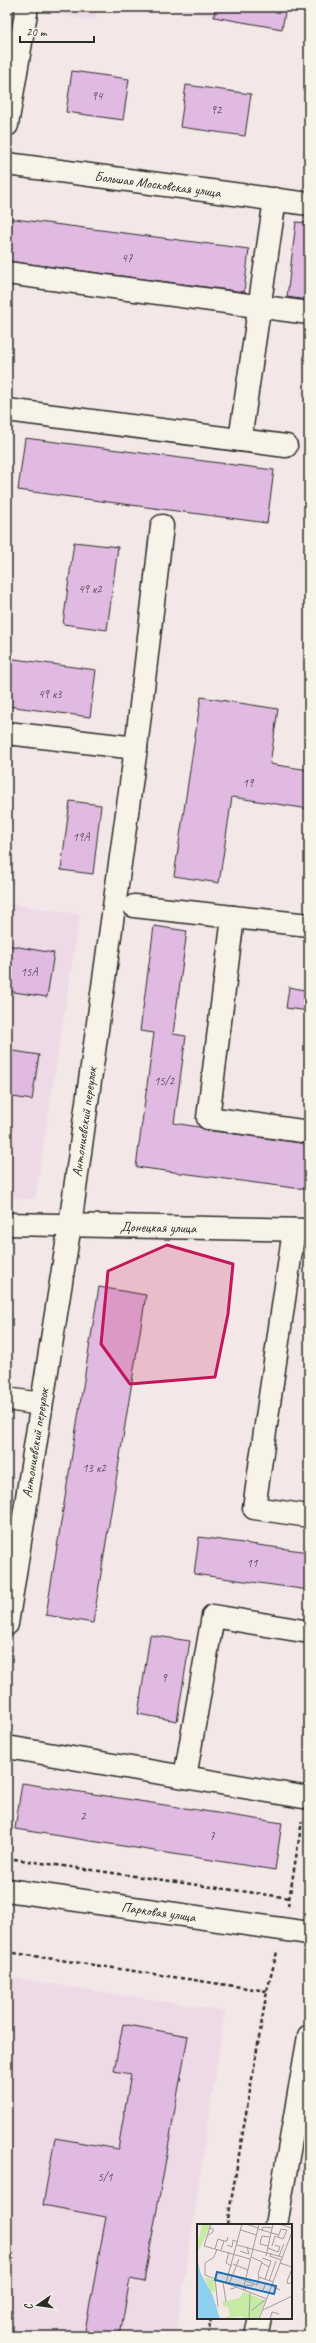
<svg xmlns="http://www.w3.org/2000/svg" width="316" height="2343" viewBox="0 0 316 2343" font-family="Caveat,sans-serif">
	<rect width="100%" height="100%" fill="#f3e8e7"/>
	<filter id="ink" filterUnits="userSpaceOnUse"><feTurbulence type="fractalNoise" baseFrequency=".025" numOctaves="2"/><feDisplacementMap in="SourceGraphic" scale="8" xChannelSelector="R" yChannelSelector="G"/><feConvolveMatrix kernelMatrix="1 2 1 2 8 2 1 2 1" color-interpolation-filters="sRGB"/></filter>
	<g filter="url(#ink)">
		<!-- built -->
		<path fill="#eedae6" d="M 43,7 L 98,7 L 95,21 L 43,11 Z
			M 158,7 L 286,7 L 282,29 Z
			M 7,903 L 80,914 L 35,1199 L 7,1198 Z
			M 7,1977 L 225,2011 L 176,2336 L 7,2336 Z"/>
		<!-- building -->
		<path fill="#e1bae2" stroke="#2b2b2b" d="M 215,7 L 286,7 L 282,29 L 214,17 Z
			M 72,71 L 129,79 L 123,120 L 66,112 Z
			M 186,85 L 251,94 L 245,136 L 180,127 Z
			M 7,218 L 249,249 L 244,292 L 7,261 Z
			M 296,222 L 309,223 L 309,300 L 287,297 Z
			M 25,438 L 274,470 L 267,523 L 18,490 Z
			M 74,542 L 118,547 L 107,630 L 63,624 Z
			M 7,658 L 96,670 L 90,717 L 7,706 Z
			M 201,697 L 278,709 L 270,764 L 309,770 L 309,809 L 232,797 L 219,883 L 174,876 Z
			M 70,801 L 101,805 L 93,874 L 61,870 Z
			M 154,926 L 187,931 L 173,1034 L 186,1036 L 174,1123 L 199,1127 L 206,1130 L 309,1144 L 309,1190 L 136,1167 L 154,1033 L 140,1031 Z
			M 7,945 L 54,953 L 47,997 L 7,991 Z
			M 289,987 L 309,991 L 309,1011 L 286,1008 Z
			M 7,1050 L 39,1055 L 32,1100 L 7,1096 Z
			M 99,1287 L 146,1295 L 93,1623 L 46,1615 Z
			M 199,1537 L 309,1552 L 309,1590 L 194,1574 Z
			M 150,1635 L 190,1641 L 177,1721 L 138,1714 Z
			M 22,1783 L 282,1823 L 275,1870 L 15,1829 Z
			M 123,2024 L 188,2036 L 144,2282 L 130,2279 L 120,2336 L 84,2336 L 106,2217 L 43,2205 L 55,2138 L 118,2149 L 131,2074 L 114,2071 Z"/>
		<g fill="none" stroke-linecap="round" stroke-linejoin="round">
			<!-- minor casing -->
			<g stroke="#2b2b2b" stroke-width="25">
				<g id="minor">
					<path d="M 7,125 L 27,7"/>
					<path d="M 7,273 L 309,313"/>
					<path d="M 7,410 L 286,446"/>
					<path d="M 240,440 L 275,199"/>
					<path d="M 7,733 L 136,748 L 70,1225 L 7,1624"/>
					<path d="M 136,748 L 162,526"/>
					<path d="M 134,906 L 233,917 L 208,1118 L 309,1132"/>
					<path d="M 233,917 L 309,925"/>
					<path id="s1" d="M 7,1224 L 309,1230"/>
					<path d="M 294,1230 L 254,1508 L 309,1516"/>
					<path d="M 7,1399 L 41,1404"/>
					<path d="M 7,1747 L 309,1798"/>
					<path d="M 185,1777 L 213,1616 L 309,1632"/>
					<path id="s2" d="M 7,1890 L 309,1933"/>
					<path d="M 276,2225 L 309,2036"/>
					<path d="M 256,2336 L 260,2318"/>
				</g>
			</g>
			<!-- major casing -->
			<g stroke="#2b2b2b" stroke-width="25">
				<g id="major">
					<path id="s3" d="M 7,164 L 309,204"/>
				</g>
			</g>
			<!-- path -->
			<path stroke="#2b2b2b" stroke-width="2.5" stroke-dasharray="4 3" stroke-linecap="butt" d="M 7,1858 L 290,1898
				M 288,1906 L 302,1821
				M 7,1952 L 267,1991
				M 227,2225 L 267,1991 L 277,1952
				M 208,2336 L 211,2318
				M 307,2336 L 309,2322"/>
			<!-- minor -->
			<use href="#minor" stroke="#f7f3e8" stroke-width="22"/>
			<!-- major -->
			<use href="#major" stroke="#f7f3e8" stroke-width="22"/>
		</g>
	</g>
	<!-- marked area -->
	<path fill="#c2185b" fill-opacity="0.2" stroke="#c2185b" stroke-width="3" stroke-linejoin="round" d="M 167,1245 L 233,1264 L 228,1314 L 215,1377 L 130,1384 L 101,1344 L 108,1271 Z"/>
	<g text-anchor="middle" stroke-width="3.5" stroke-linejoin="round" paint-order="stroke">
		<!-- number labels -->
		<g font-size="12" fill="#584f59">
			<text x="97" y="100">94</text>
			<text x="216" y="114">92</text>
			<text x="127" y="262">47</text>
			<text x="90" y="593">49 к2</text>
			<text x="50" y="698">49 к3</text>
			<text x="248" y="787">19</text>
			<text x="81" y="841">19А</text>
			<text x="29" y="976">15А</text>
			<text x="164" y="1085">15/2</text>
			<text x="94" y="1472">13 к2</text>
			<text x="252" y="1567">11</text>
			<text x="164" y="1682">9</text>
			<text x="83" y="1820">2</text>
			<text x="212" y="1840">7</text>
			<text x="105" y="2181">5/1</text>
		</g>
		<!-- street labels -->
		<g font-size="14" fill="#2b2b2b" stroke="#f7f3e8">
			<text dy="5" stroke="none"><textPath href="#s3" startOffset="152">Большая Московская улица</textPath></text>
			<text transform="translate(84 1122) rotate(-82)" y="5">Антониевский переулок</text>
			<text dy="5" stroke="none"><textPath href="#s1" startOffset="151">Донецкая улица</textPath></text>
			<text transform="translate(35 1443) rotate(-81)" y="5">Антониевский переулок</text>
			<text dy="5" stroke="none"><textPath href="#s2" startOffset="153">Парковая улица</textPath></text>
		</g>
	</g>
	<!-- overview -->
	<g transform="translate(197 2224)">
		<rect width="95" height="95" fill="#f3e8e7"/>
		<path d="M 5,0 L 14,0 L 2,26 L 0,22 ZM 8,53 L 17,56 L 18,67 L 13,69 ZM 46,68 L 68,76 L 61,95 L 45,95 L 46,92 L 25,95 L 33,92 L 31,82 L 27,83 L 25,78 L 43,74 Z" fill="#c5eaa4"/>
		<path d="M 0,34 L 4,50 L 16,72 L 23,95 L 0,95 Z" fill="#8dd0ef"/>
		<path fill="none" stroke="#a39c9c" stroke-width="1" d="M 14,0 L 7,22 L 53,35M 49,0 L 61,4M 82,0 L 95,4M 61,5 L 82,11M 44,6 L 59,11M 65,7 L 66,3 L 76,4M 10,12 L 16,8 L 16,5 L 13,4M 30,21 L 35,23 L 36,16 L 41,18M 40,21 L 85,33M 71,22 L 63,20 L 64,15 L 65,12 L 73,13M 75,22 L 78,12 L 86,15 L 90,6 L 84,5 L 81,13M 71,24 L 81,28 L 83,23 L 78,21M 18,25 L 21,15 L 27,17M 20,25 L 17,33 L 8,39 L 8,51 L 70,75M 24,26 L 27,17 L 30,17 L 31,13M 43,27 L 52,30 L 50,23M 32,28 L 29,39 L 35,42M 74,29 L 73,32 L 84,36M 69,32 L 76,0M 82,32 L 87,20M 54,33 L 65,38 L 61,50 L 62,53M 65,39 L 72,43 L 74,37 L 65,34M 83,39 L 95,43M 36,40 L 51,46M 95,45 L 90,57 L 91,60 L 95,58M 32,50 L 60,61 L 62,53M 62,53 L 76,58M 18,54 L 21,83M 68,55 L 72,43M 72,57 L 79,37M 26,58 L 29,78M 29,59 L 45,0M 32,60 L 42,35M 33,65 L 38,64 L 40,60 L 47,62M 46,66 L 62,0M 48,66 L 50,61 L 55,62 L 56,60M 66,66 L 69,59 L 83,66M 66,86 L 95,72M 54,87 L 68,76M 52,95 L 53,69M 62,95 L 95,8M 73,95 L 75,88 L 82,90"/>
		<path fill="#1f6fb2" fill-opacity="0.15" stroke="#1f6fb2" stroke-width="2" d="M 20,48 L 79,62 L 77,70 L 18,56 Z"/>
		<rect width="95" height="95" fill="none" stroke="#2b2b2b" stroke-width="2"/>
	</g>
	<!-- margin -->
	<rect width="316" height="2343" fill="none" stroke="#f7f3e8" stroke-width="24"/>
	<rect x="12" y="12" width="292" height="2319" fill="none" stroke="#2b2b2b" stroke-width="1.5" filter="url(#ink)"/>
	<!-- north arrow -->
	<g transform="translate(38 2305) rotate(257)" stroke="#f7f3e8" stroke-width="3" paint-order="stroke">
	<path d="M0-3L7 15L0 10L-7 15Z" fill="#2b2b2b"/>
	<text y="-6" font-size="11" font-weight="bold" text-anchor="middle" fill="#2b2b2b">С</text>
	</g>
	<!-- scale -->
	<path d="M20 36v6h74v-6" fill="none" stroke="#2b2b2b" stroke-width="2"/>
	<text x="26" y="36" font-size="12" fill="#2b2b2b" stroke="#f7f3e8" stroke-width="3" paint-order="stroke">20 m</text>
</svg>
